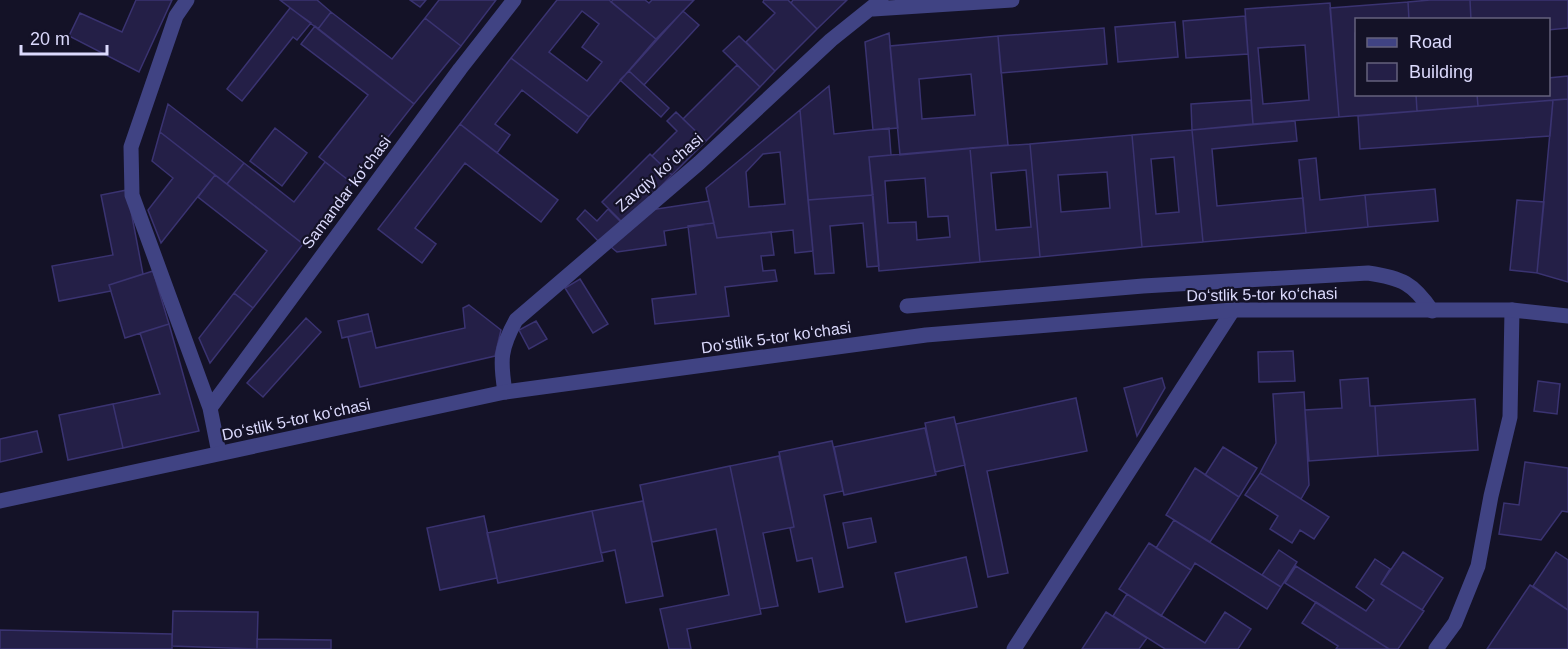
<svg xmlns="http://www.w3.org/2000/svg" width="1568" height="649" viewBox="0 0 1568 649" font-family="Helvetica,sans-serif">
	<rect width="100%" height="100%" fill="#141227"/>
	<!-- building -->
	<path fill="#241f47" stroke="#3a3371" stroke-width="1.5" fill-rule="evenodd" d="M 136,0 L 172,0 L 139,72 L 69,36 L 80,13 L 122,32 Z
		M 280,0 L 317,0 L 331,12 L 318,29 Z
		M 410,0 L 426,0 L 420,7 Z
		M 439,0 L 496,0 L 461,46 L 425,18 Z
		M 557,0 L 609,0 L 656,39 L 589,117 L 511,58 ZM 582,11 L 599,24 L 582,47 L 602,62 L 587,81 L 549,52 Z
		M 613,0 L 645,0 L 649,3 L 652,0 L 694,0 L 656,39 L 611,2 Z
		M 764,0 L 788,0 L 817,29 L 775,71 L 746,42 L 775,13 L 763,2 Z
		M 793,0 L 847,0 L 817,29 L 791,3 Z
		M 1430,0 L 1470,0 L 1471,20 L 1409,20 L 1408,2 Z
		M 1470,0 L 1568,0 L 1568,28 L 1548,30 L 1548,20 L 1471,20 Z
		M 1408,2 L 1409,20 L 1356,20 L 1356,33 L 1355,33 L 1356,94 L 1416,94 L 1417,111 L 1339,117 L 1330,8 Z
		M 1330,3 L 1339,117 L 1253,124 L 1245,9 ZM 1305,45 L 1309,100 L 1263,104 L 1258,48 Z
		M 290,8 L 311,23 L 297,40 L 293,37 L 242,101 L 227,89 Z
		M 683,11 L 699,25 L 644,85 L 629,71 Z
		M 331,12 L 392,59 L 425,18 L 461,46 L 414,104 L 318,29 Z
		M 1245,16 L 1248,54 L 1186,58 L 1183,21 Z
		M 1175,22 L 1178,57 L 1118,62 L 1115,27 Z
		M 315,26 L 414,104 L 352,183 L 319,157 L 368,95 L 301,44 Z
		M 1104,28 L 1107,64 L 1001,73 L 998,36 Z
		M 889,33 L 898,128 L 873,130 L 865,42 Z
		M 739,36 L 775,71 L 760,87 L 723,51 Z
		M 998,36 L 1008,145 L 900,155 L 890,46 ZM 971,74 L 975,115 L 922,119 L 919,79 Z
		M 511,58 L 589,117 L 577,133 L 522,90 L 495,124 L 510,135 L 497,153 L 460,124 Z
		M 737,65 L 760,87 L 706,141 L 683,119 Z
		M 629,71 L 669,108 L 661,117 L 620,80 Z
		M 1568,76 L 1568,99 L 1478,106 L 1477,94 L 1548,94 L 1548,78 Z
		M 829,86 L 834,134 L 889,128 L 891,155 L 869,157 L 873,195 L 808,200 L 800,110 Z
		M 1416,94 L 1477,94 L 1478,106 L 1417,111 Z
		M 1568,99 L 1568,282 L 1537,273 L 1553,100 Z
		M 1251,100 L 1253,124 L 1192,130 L 1191,104 Z
		M 1553,100 L 1550,136 L 1360,149 L 1358,116 Z
		M 168,104 L 244,163 L 227,184 L 160,132 Z
		M 800,110 L 813,251 L 795,253 L 793,230 L 717,238 L 706,188 ZM 780,152 L 785,204 L 749,207 L 746,172 L 763,154 Z
		M 676,112 L 706,141 L 672,175 L 652,156 L 677,131 L 667,121 Z
		M 1295,121 L 1297,141 L 1212,149 L 1217,206 L 1303,198 L 1306,233 L 1203,242 L 1192,130 Z
		M 460,124 L 558,200 L 541,222 L 465,163 L 415,228 L 436,244 L 422,263 L 378,229 Z
		M 275,128 L 307,153 L 282,186 L 250,161 Z
		M 1192,130 L 1203,242 L 1142,247 L 1132,135 ZM 1174,157 L 1179,212 L 1156,214 L 1151,159 Z
		M 160,132 L 215,175 L 161,243 L 148,210 L 173,178 L 152,161 Z
		M 1132,135 L 1142,247 L 1040,257 L 1030,144 ZM 1107,172 L 1110,208 L 1061,212 L 1058,175 Z
		M 1030,144 L 1040,257 L 980,262 L 970,148 ZM 1026,170 L 1031,227 L 996,230 L 991,173 Z
		M 970,148 L 980,262 L 879,271 L 869,157 ZM 925,178 L 928,217 L 948,216 L 950,237 L 917,240 L 916,222 L 888,223 L 885,181 Z
		M 650,154 L 672,175 L 624,224 L 602,202 Z
		M 1316,158 L 1320,200 L 1365,195 L 1368,227 L 1306,233 L 1299,160 Z
		M 325,162 L 352,183 L 303,244 L 227,184 L 244,163 L 294,202 Z
		M 215,175 L 303,244 L 253,308 L 234,293 L 267,251 L 198,197 Z
		M 1435,189 L 1438,221 L 1368,227 L 1365,195 Z
		M 127,190 L 143,274 L 109,285 L 111,291 L 59,301 L 52,266 L 113,255 L 101,195 Z
		M 873,195 L 879,266 L 867,267 L 863,223 L 830,226 L 834,273 L 815,274 L 808,200 Z
		M 1517,200 L 1544,202 L 1537,273 L 1510,270 Z
		M 709,201 L 714,223 L 664,231 L 666,245 L 617,252 L 611,247 L 644,211 Z
		M 608,209 L 621,222 L 600,243 L 577,219 L 585,210 L 597,221 Z
		M 714,223 L 717,238 L 771,232 L 774,255 L 761,256 L 763,271 L 775,270 L 777,281 L 725,287 L 729,316 L 655,324 L 652,299 L 696,294 L 688,226 Z
		M 153,271 L 169,324 L 125,338 L 109,285 Z
		M 580,279 L 608,324 L 593,333 L 565,288 Z
		M 234,293 L 253,308 L 210,363 L 199,338 Z
		M 469,305 L 501,330 L 495,356 L 360,387 L 348,337 L 372,331 L 376,348 L 465,328 L 463,308 Z
		M 368,314 L 372,331 L 342,338 L 338,321 Z
		M 306,318 L 321,332 L 263,397 L 247,383 Z
		M 536,321 L 547,339 L 529,349 L 519,330 Z
		M 169,324 L 199,431 L 123,448 L 113,404 L 160,394 L 140,333 Z
		M 1293,351 L 1295,381 L 1259,382 L 1258,352 Z
		M 1162,378 L 1165,388 L 1137,436 L 1124,388 Z
		M 1368,378 L 1370,406 L 1375,406 L 1378,456 L 1309,461 L 1305,410 L 1342,408 L 1340,380 Z
		M 1538,381 L 1560,384 L 1557,414 L 1534,411 Z
		M 1304,392 L 1309,485 L 1301,499 L 1260,473 L 1276,443 L 1273,394 Z
		M 1076,398 L 1087,451 L 987,471 L 1008,573 L 988,577 L 956,424 Z
		M 1475,399 L 1478,450 L 1378,456 L 1375,406 Z
		M 113,404 L 123,448 L 68,460 L 59,415 Z
		M 954,417 L 965,465 L 935,472 L 925,423 Z
		M 925,428 L 936,475 L 844,495 L 834,447 Z
		M 37,431 L 42,452 L 0,462 L 0,439 Z
		M 832,441 L 843,491 L 824,495 L 843,587 L 819,592 L 812,558 L 797,561 L 790,528 L 794,527 L 779,452 Z
		M 1223,447 L 1257,468 L 1239,497 L 1205,475 Z
		M 779,456 L 794,527 L 763,533 L 778,606 L 760,609 L 730,466 Z
		M 1525,462 L 1568,468 L 1568,512 L 1562,511 L 1541,540 L 1499,534 L 1504,503 L 1519,505 Z
		M 730,466 L 761,614 L 687,629 L 691,649 L 669,649 L 660,609 L 729,595 L 716,529 L 652,542 L 640,485 Z
		M 1195,468 L 1239,497 L 1210,542 L 1166,515 Z
		M 1260,473 L 1329,517 L 1314,539 L 1300,530 L 1292,543 L 1270,529 L 1278,516 L 1245,495 Z
		M 643,501 L 663,596 L 626,603 L 615,550 L 601,553 L 592,511 Z
		M 592,511 L 603,561 L 498,583 L 487,533 Z
		M 484,516 L 497,578 L 440,590 L 427,528 Z
		M 871,518 L 876,542 L 848,548 L 843,523 Z
		M 1174,520 L 1281,587 L 1267,609 L 1195,563 L 1191,570 L 1156,548 Z
		M 1149,543 L 1191,570 L 1161,616 L 1119,589 Z
		M 1279,550 L 1297,562 L 1281,587 L 1262,575 Z
		M 1403,552 L 1443,578 L 1422,610 L 1381,584 Z
		M 1556,552 L 1568,560 L 1568,610 L 1533,586 Z
		M 966,557 L 977,607 L 906,622 L 895,573 Z
		M 1375,559 L 1390,569 L 1381,584 L 1424,611 L 1398,649 L 1389,649 L 1285,583 L 1296,566 L 1366,611 L 1374,600 L 1356,587 Z
		M 1530,585 L 1568,610 L 1568,649 L 1487,649 Z
		M 1127,594 L 1205,643 L 1225,612 L 1251,629 L 1238,649 L 1165,649 L 1113,616 Z
		M 1316,602 L 1389,649 L 1336,649 L 1338,646 L 1302,623 Z
		M 173,611 L 258,612 L 257,649 L 172,646 Z
		M 1106,612 L 1147,638 L 1139,649 L 1082,649 Z
		M 0,630 L 172,634 L 172,649 L 0,649 Z
		M 257,639 L 331,640 L 331,649 L 257,649 Z"/>
	<g fill="none" stroke-linecap="round" stroke-linejoin="round">
		<!-- minor -->
		<path stroke="#404383" stroke-width="15" d="M 187,0 L 176,16 L 131,147 L 132,195 L 210,408 L 219,453
			M 873,9 L 1012,0
			M 907,306 L 1143,286 L 1368,273 C 1402,278 1413,283 1432,311
			M 505,392 C 500,360 500,349 516,320 L 699,163 L 831,40 L 881,0
			M 210,408 L 460,69 L 514,0
			M 1014,649 L 1233,310
			M 1436,649 L 1455,623 L 1478,566 L 1491,496 L 1510,417 L 1512,310"/>
		<!-- tertiary -->
		<path stroke="#404383" stroke-width="15" d="M 0,501 L 505,392 L 926,335 L 1233,310 L 1512,310 L 1568,316"/>
	</g>
	<g text-anchor="middle" stroke-width="4.5" stroke-linejoin="round" paint-order="stroke">
		<!-- street labels -->
		<g font-size="16" fill="#dcdafd" stroke="#141227">
			<text transform="translate(659 172) rotate(-41)" y="6">Zavqiy koʻchasi</text>
			<text transform="translate(346 192) rotate(-53)" y="6">Samandar ko‘chasi</text>
			<text transform="translate(1262 294) rotate(-1)" y="6">Doʻstlik 5-tor koʻchasi</text>
			<text transform="translate(776 337) rotate(-8)" y="6">Doʻstlik 5-tor koʻchasi</text>
			<text transform="translate(296 419) rotate(-12)" y="6">Doʻstlik 5-tor koʻchasi</text>
		</g>
	</g>
	<!-- legend -->
	<rect x="1355" y="18" width="195" height="78" fill="#141227" stroke="#64627d" stroke-width="1.5"/>
	<rect x="1367" y="38" width="30" height="9" fill="#404383" stroke="#64627d" stroke-width="1.5"/>
	<text x="1409" y="48" font-size="18" fill="#dcdafd">Road</text>
	<rect x="1367" y="63" width="30" height="18" fill="#241f47" stroke="#64627d" stroke-width="1.5"/>
	<text x="1409" y="78" font-size="18" fill="#dcdafd">Building</text>
	<!-- scale -->
	<path d="M21 45v9h86v-9" fill="none" stroke="#dcdafd" stroke-width="3"/>
	<text x="30" y="45" font-size="18" fill="#dcdafd" stroke="#141227" stroke-width="4.5" paint-order="stroke">20 m</text>
</svg>
